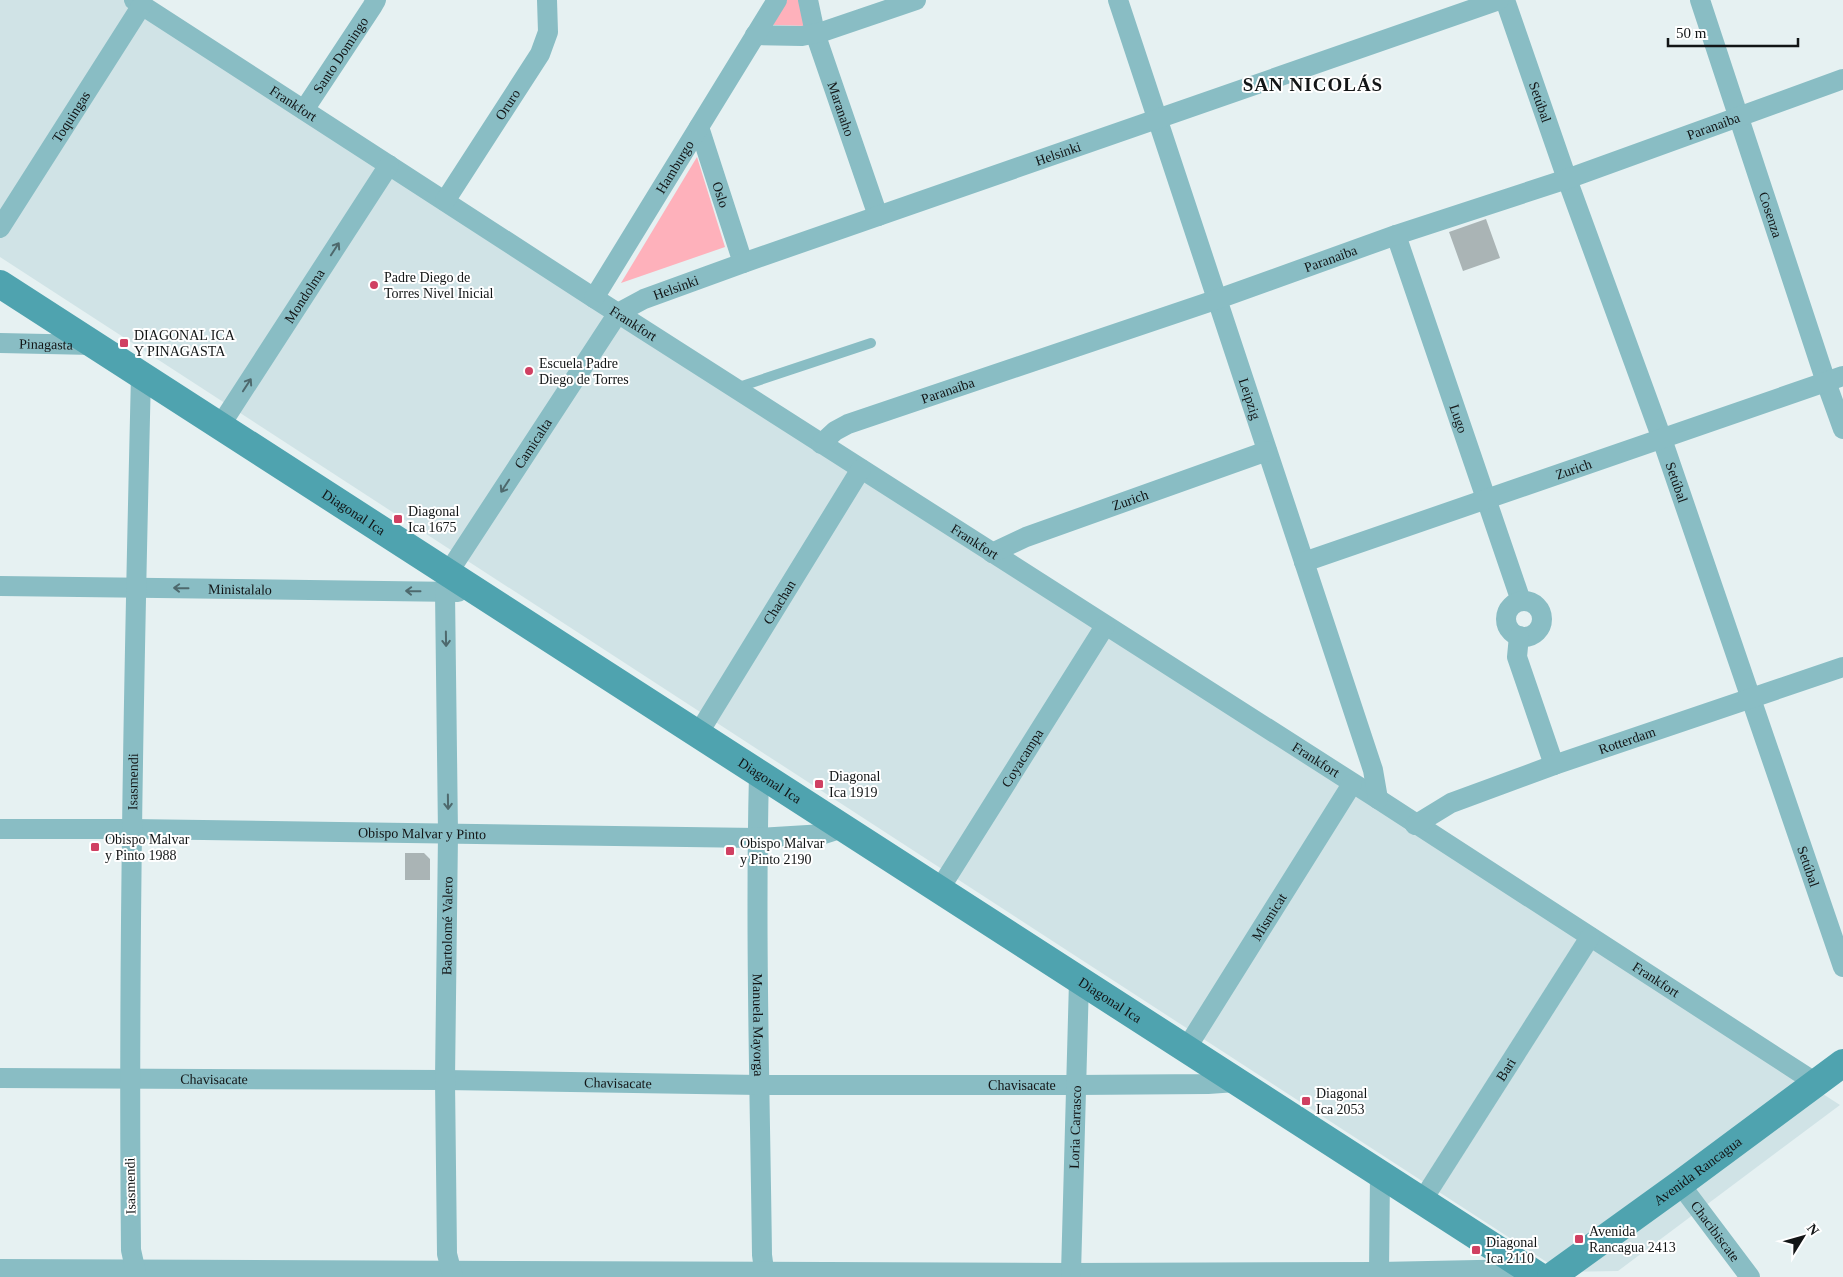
<svg xmlns="http://www.w3.org/2000/svg" width="1843" height="1277" viewBox="0 0 1843 1277" font-family="'Times New Roman',serif">
	<rect width="100%" height="100%" fill="#e6f1f2"/>
	<!-- built -->
	<path fill="#d0e3e6" d="M 0,0 L 124,0 L 1840,1105 L 1618,1271 L 1562,1272 L 0,257 Z"/>
	<!-- green -->
	<path fill="#feb1bb" d="M 787,0 L 801,0 L 808,26 L 773,25 Z
		M 697,157 L 725,247 L 621,283 Z"/>
	<!-- building -->
	<path fill="#aab4b5" d="M 1486,219 L 1500,258 L 1463,271 L 1449,232 Z
		M 405,853 L 424,853 L 430,859 L 430,880 L 405,880 Z"/>
	<g fill="none" stroke-linecap="round" stroke-linejoin="round">
		<!-- service -->
		<path stroke="#89bdc4" stroke-width="10" d="M 736,388 L 871,343"/>
		<!-- minor -->
		<g stroke="#89bdc4" stroke-width="20">
			<path id="s1" d="M 134,0 L 594,298 L 1378,799 L 1816,1083"/>
			<path id="s2" d="M 808,0 L 815,33 L 878,216"/>
			<path id="s3" d="M 1118,0 L 1373,770 L 1378,799"/>
			<path id="s4" d="M 1505,0 L 1567,179 L 1662,439 L 1843,967"/>
			<path id="s5" d="M 1700,0 L 1826,382 L 1843,429"/>
			<path d="M 755,35 L 802,36 L 822,32 L 916,0"/>
			<path id="s6" d="M 304,110 L 372,7 L 376,0"/>
			<path id="s7" d="M 699,127 L 743,263"/>
			<path id="s8" d="M 445,201 L 540,54 L 548,32 L 547,0"/>
			<path id="s9" d="M 0,228 L 142,5"/>
			<path id="s10" d="M 1396,235 L 1521,601"/>
			<path id="s11" d="M 594,298 L 777,0"/>
			<path id="s12" d="M 0,343 L 93,345"/>
			<path id="s13" d="M 220,426 L 389,165"/>
			<path id="s14" d="M 821,444 L 835,431 L 848,424 L 1218,299 L 1396,235 L 1567,179 L 1843,79"/>
			<path id="s15" d="M 992,553 L 1026,537 L 1267,451"/>
			<path id="s16" d="M 1304,562 L 1843,376"/>
			<path id="s17" d="M 0,586 L 458,592"/>
			<circle cx="1524" cy="619" r="18"/>
			<path d="M 1519,636 L 1517,657 L 1554,765"/>
			<path id="s18" d="M 698,734 L 861,469"/>
			<path id="s19" d="M 759,774 C 755,934 760,1095 762,1255 L 765,1277"/>
			<path id="s20" d="M 1415,825 L 1451,803 L 1554,765 L 1843,667"/>
			<path id="s21" d="M 0,829 L 132,829 L 757,838 L 824,834 L 843,828"/>
			<path id="s22" d="M 939,890 L 1105,626"/>
			<path id="s23" d="M 1186,1049 L 1352,784"/>
			<path id="s24" d="M 0,1078 L 445,1080 L 759,1085 L 1076,1085 L 1208,1084 L 1236,1082"/>
			<path id="s25" d="M 1680,1184 L 1750,1277"/>
			<path id="s26" d="M 1422,1201 L 1590,937"/>
			<path d="M 0,1269 L 1071,1273 L 1379,1272 L 1527,1269"/>
			<path d="M 1379,1272 L 1380,1175"/>
			<path id="s27" d="M 1071,1273 L 1079,981"/>
			<path id="s28" d="M 137,1277 L 131,1250 C 128,958 134,667 141,375"/>
			<path id="s29" d="M 453,1277 L 447,1254 L 445,1080 L 448,834 L 445,592 L 448,573 L 618,313 L 644,299 L 743,263 L 1499,0"/>
		</g>
		<!-- secondary -->
		<g stroke="#4fa3af" stroke-width="28">
			<path id="s30" d="M 0,284 L 1540,1277"/>
			<path id="s31" d="M 1551,1277 L 1680,1184 L 1843,1063"/>
		</g>
	</g>
	<!-- one-way arrows -->
	<defs><path id="oneway-shaft" d="M-6 0H5M1.5-3L5.5 0L1.5 3" fill="none" stroke-width="1.6" stroke-linecap="round" stroke-linejoin="round" transform="scale(1.25)"/></defs>
	<g stroke="#4e696d">
		<use href="#oneway-shaft" transform="translate(335 249) rotate(-57)"/>
		<use href="#oneway-shaft" transform="translate(247 385) rotate(-57)"/>
		<use href="#oneway-shaft" transform="translate(505 486) rotate(123)"/>
		<use href="#oneway-shaft" transform="translate(181 588) rotate(-179)"/>
		<use href="#oneway-shaft" transform="translate(413 591) rotate(-179)"/>
		<use href="#oneway-shaft" transform="translate(446 639) rotate(89)"/>
		<use href="#oneway-shaft" transform="translate(448 802) rotate(89)"/>
	</g>
	<!-- markers -->
	<g fill="#d04062" stroke="#fff" stroke-width="2">
		<circle cx="374" cy="285" r="5"/>
		<rect x="119" y="338" width="10" height="10" rx="2.5"/>
		<circle cx="529" cy="371" r="5"/>
		<rect x="393" y="514" width="10" height="10" rx="2.5"/>
		<rect x="814" y="779" width="10" height="10" rx="2.5"/>
		<rect x="90" y="842" width="10" height="10" rx="2.5"/>
		<rect x="725" y="846" width="10" height="10" rx="2.5"/>
		<rect x="1301" y="1096" width="10" height="10" rx="2.5"/>
		<rect x="1574" y="1234" width="10" height="10" rx="2.5"/>
		<rect x="1471" y="1245" width="10" height="10" rx="2.5"/>
	</g>
	<g text-anchor="middle" stroke-width="4" stroke-linejoin="round" paint-order="stroke">
		<!-- street labels -->
		<g font-size="14" fill="#121516" stroke="#fff">
			<text dy="5" stroke="none"><textPath href="#s6" startOffset="66">Santo Domingo</textPath></text>
			<text dy="5" stroke="none"><textPath href="#s4" startOffset="108">Setúbal</textPath></text>
			<text dy="5" stroke="none"><textPath href="#s1" startOffset="190">Frankfort</textPath></text>
			<text dy="5" stroke="none"><textPath href="#s8" startOffset="115">Oruro</textPath></text>
			<text dy="5" stroke="none"><textPath href="#s2" startOffset="114">Maranaho</textPath></text>
			<text dy="5" stroke="none"><textPath href="#s9" startOffset="132">Toquingas</textPath></text>
			<text dy="5" stroke="none"><textPath href="#s14" startOffset="949">Paranaiba</textPath></text>
			<text dy="5" stroke="none"><textPath href="#s29" startOffset="1484">Helsinki</textPath></text>
			<text dy="5" stroke="none"><textPath href="#s11" startOffset="154">Hamburgo</textPath></text>
			<text dy="5" stroke="none"><textPath href="#s7" startOffset="71">Oslo</textPath></text>
			<text dy="5" stroke="none"><textPath href="#s5" startOffset="226">Cosenza</textPath></text>
			<text dy="5" stroke="none"><textPath href="#s14" startOffset="544">Paranaiba</textPath></text>
			<text dy="5" stroke="none"><textPath href="#s29" startOffset="1079">Helsinki</textPath></text>
			<text dy="5" stroke="none"><textPath href="#s13" startOffset="155">Mondolma</textPath></text>
			<text dy="5" stroke="none"><textPath href="#s1" startOffset="595">Frankfort</textPath></text>
			<text dy="5" stroke="none"><textPath href="#s12" startOffset="46">Pinagasta</textPath></text>
			<text dy="5" stroke="none"><textPath href="#s14" startOffset="139">Paranaiba</textPath></text>
			<text dy="5" stroke="none"><textPath href="#s3" startOffset="420">Leipzig</textPath></text>
			<text dy="5" stroke="none"><textPath href="#s10" startOffset="194">Lugo</textPath></text>
			<text dy="5" stroke="none"><textPath href="#s29" startOffset="860">Camicalta</textPath></text>
			<text dy="5" stroke="none"><textPath href="#s16" startOffset="285">Zurich</textPath></text>
			<text dy="5" stroke="none"><textPath href="#s4" startOffset="512">Setúbal</textPath></text>
			<text dy="5" stroke="none"><textPath href="#s15" startOffset="148">Zurich</textPath></text>
			<text dy="5" stroke="none"><textPath href="#s30" startOffset="421">Diagonal Ica</textPath></text>
			<text dy="5" stroke="none"><textPath href="#s1" startOffset="1000">Frankfort</textPath></text>
			<text dy="5" stroke="none"><textPath href="#s17" startOffset="240">Ministalalo</textPath></text>
			<text dy="5" stroke="none"><textPath href="#s18" startOffset="155">Chachan</textPath></text>
			<text dy="5" stroke="none"><textPath href="#s20" startOffset="229">Rotterdam</textPath></text>
			<text dy="5" stroke="none"><textPath href="#s22" startOffset="156">Coyacampa</textPath></text>
			<text dy="5" stroke="none"><textPath href="#s1" startOffset="1405">Frankfort</textPath></text>
			<text dy="5" stroke="none"><textPath href="#s28" startOffset="496">Isasmendi</textPath></text>
			<text dy="5" stroke="none"><textPath href="#s30" startOffset="916">Diagonal Ica</textPath></text>
			<text dy="5" stroke="none"><textPath href="#s21" startOffset="422">Obispo Malvar y Pinto</textPath></text>
			<text dy="5" stroke="none"><textPath href="#s4" startOffset="918">Setúbal</textPath></text>
			<text dy="5" stroke="none"><textPath href="#s23" startOffset="156">Mismicat</textPath></text>
			<text dy="5" stroke="none"><textPath href="#s29" startOffset="352">Bartolomé Valero</textPath></text>
			<text dy="5" stroke="none"><textPath href="#s1" startOffset="1810">Frankfort</textPath></text>
			<text dy="5" stroke="none"><textPath href="#s30" startOffset="1321">Diagonal Ica</textPath></text>
			<text dy="5" stroke="none"><textPath href="#s19" startOffset="251">Manuela Mayorga</textPath></text>
			<text dy="5" stroke="none"><textPath href="#s26" startOffset="156">Bari</textPath></text>
			<text dy="5" stroke="none"><textPath href="#s24" startOffset="214">Chavisacate</textPath></text>
			<text dy="5" stroke="none"><textPath href="#s24" startOffset="618">Chavisacate</textPath></text>
			<text dy="5" stroke="none"><textPath href="#s24" startOffset="1022">Chavisacate</textPath></text>
			<text dy="5" stroke="none"><textPath href="#s27" startOffset="146">Loria Carrasco</textPath></text>
			<text dy="5" stroke="none"><textPath href="#s31" startOffset="181">Avenida Rancagua</textPath></text>
			<text transform="translate(130 1186) rotate(-91)" y="5">Isasmendi</text>
			<text dy="5" stroke="none"><textPath href="#s25" startOffset="59">Chacibiscate</textPath></text>
		</g>
		<!-- poi labels -->
		<g font-size="14" fill="#121516" stroke="#fff" text-anchor="start">
			<text x="384" y="282">Padre Diego de<tspan x="384" dy="16">Torres Nivel Inicial</tspan></text>
			<text x="134" y="340">DIAGONAL ICA<tspan x="134" dy="16">Y PINAGASTA</tspan></text>
			<text x="539" y="368">Escuela Padre<tspan x="539" dy="16">Diego de Torres</tspan></text>
			<text x="408" y="516">Diagonal<tspan x="408" dy="16">Ica 1675</tspan></text>
			<text x="829" y="781">Diagonal<tspan x="829" dy="16">Ica 1919</tspan></text>
			<text x="105" y="844">Obispo Malvar<tspan x="105" dy="16">y Pinto 1988</tspan></text>
			<text x="740" y="848">Obispo Malvar<tspan x="740" dy="16">y Pinto 2190</tspan></text>
			<text x="1316" y="1098">Diagonal<tspan x="1316" dy="16">Ica 2053</tspan></text>
			<text x="1589" y="1236">Avenida<tspan x="1589" dy="16">Rancagua 2413</tspan></text>
			<text x="1486" y="1247">Diagonal<tspan x="1486" dy="16">Ica 2110</tspan></text>
		</g>
		<!-- district labels -->
		<g font-size="19" font-weight="bold" letter-spacing="1" fill="#121516" stroke="#fff">
			<text x="1313" y="91">SAN NICOLÁS</text>
		</g>
	</g>
	<!-- north arrow -->
	<g transform="translate(1803 1237) rotate(53)" stroke="#ffffff" stroke-width="4" paint-order="stroke">
	<path d="M0-4L9 19L0 12L-9 19Z" fill="#121516"/>
	<text y="-8" font-size="14" font-weight="bold" text-anchor="middle" fill="#121516">N</text>
	</g>
	<!-- scale -->
	<path d="M1668 38v8h130v-8" fill="none" stroke="#121516" stroke-width="2.5"/>
	<text x="1676" y="38" font-size="15" fill="#121516" stroke="#ffffff" stroke-width="4" paint-order="stroke">50 m</text>
</svg>
